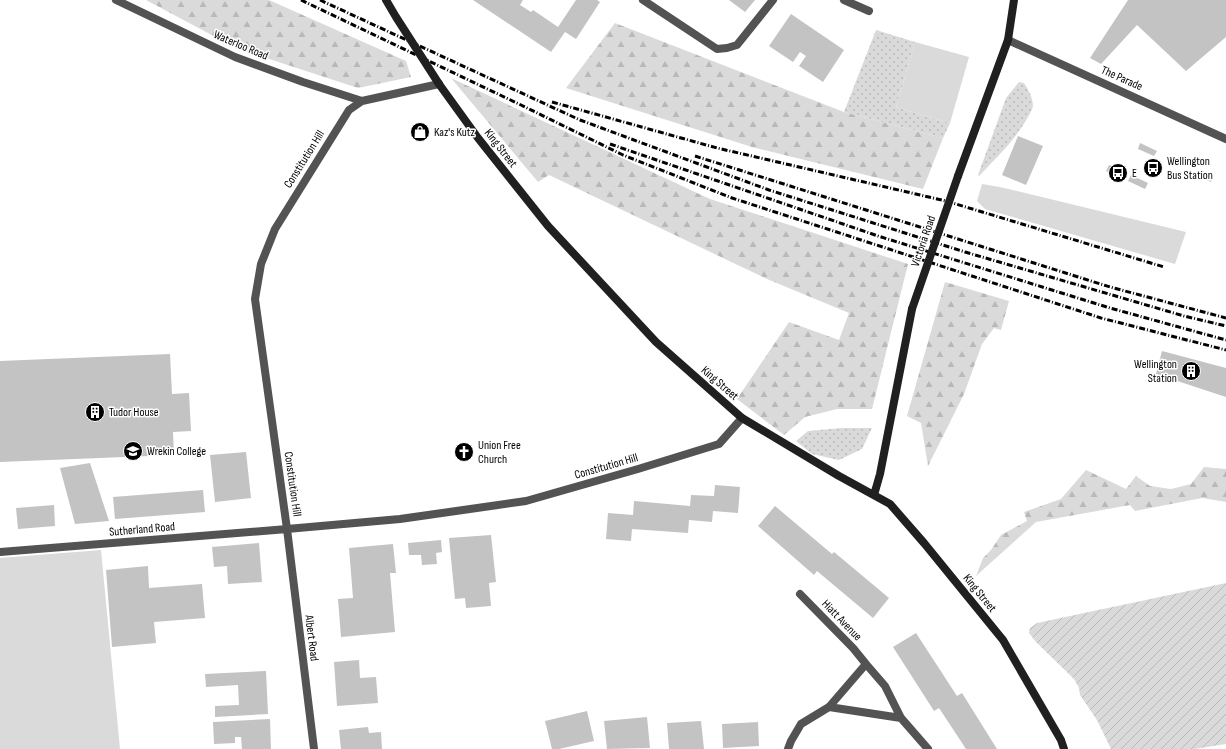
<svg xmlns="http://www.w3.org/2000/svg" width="1226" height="749" viewBox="0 0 1226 749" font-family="'Sofia Sans Condensed',sans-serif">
	<defs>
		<pattern id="grass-dots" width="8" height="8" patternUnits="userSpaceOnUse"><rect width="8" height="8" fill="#dadada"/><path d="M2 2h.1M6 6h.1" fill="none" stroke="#b9b9b9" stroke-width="1.8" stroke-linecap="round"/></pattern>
		<pattern id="forest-firs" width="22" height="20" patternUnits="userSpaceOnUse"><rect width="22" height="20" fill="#dadada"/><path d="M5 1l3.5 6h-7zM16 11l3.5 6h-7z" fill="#b9b9b9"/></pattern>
		<pattern id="garden-furrows" width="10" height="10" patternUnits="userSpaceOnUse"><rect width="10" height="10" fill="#dadada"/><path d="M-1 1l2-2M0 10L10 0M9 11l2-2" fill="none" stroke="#b9b9b9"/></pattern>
	</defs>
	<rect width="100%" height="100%" fill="#fff"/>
	<!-- grass -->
	<path fill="url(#grass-dots)" d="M 876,30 L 915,42 L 896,107 L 950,123 L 943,138 L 844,112 Z
		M 1019,82 L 1024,83 C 1028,89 1033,98 1033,106 C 1032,110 1030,113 1028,117 C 1015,140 997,157 979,176 L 978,175 L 1006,98 Z
		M 842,428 L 872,428 L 862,449 L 839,460 L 812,454 L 796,441 L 808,431 Z"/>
	<!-- forest -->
	<path fill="url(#forest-firs)" d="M 146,0 L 269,0 L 406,61 L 411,77 L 358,88 L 236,48 Z
		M 615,23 L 844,112 L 943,138 L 923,189 L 752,147 L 566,88 Z
		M 451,78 L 710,199 L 908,264 L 872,409 L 837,409 L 805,417 L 784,435 L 737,399 L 789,322 L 839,340 L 849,313 L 767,279 L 549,175 L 538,182 Z
		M 945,282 L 1009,301 L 1001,330 L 994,328 L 982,344 L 964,394 L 928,466 L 921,423 L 907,416 Z
		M 1204,467 L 1226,469 L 1226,502 L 1202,498 L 1135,511 L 1130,505 L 1036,522 L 976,576 L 983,558 L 991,550 L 1001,535 L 1027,521 L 1024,512 L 1061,499 L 1086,470 L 1126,489 L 1136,476 L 1150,486 L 1171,489 L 1191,484 Z"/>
	<!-- park -->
	<path fill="#dadada" d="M 915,42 L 969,57 L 950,123 L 896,107 Z
		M 982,184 L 1000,187 L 1186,232 L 1175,264 L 985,209 L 977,201 Z
		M 101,550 L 120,749 L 0,749 L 0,558 Z"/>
	<!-- garden -->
	<path fill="url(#garden-furrows)" d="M 1226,583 L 1226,744 L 1195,749 L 1111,749 L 1097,720 L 1080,695 L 1079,688 L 1074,679 L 1036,642 L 1029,633 L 1030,628 L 1037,623 Z"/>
	<!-- building -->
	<path fill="#c3c3c3" d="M 473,0 L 523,0 L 520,5 L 531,12 L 533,10 L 558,27 L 576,0 L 597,0 L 600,2 L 576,39 L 565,32 L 551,52 Z
		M 729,0 L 755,0 L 745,12 Z
		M 1128,0 L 1226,0 L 1226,37 L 1186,71 L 1137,25 L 1101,64 L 1090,58 Z
		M 791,14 L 844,50 L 823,82 L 799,66 L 806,56 L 800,52 L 793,62 L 769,46 Z
		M 1018,136 L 1043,146 L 1026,185 L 1002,175 Z
		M 1140,143 L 1157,151 L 1154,156 L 1138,149 Z
		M 1109,165 L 1125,173 L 1123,178 L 1106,171 Z
		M 1203,171 L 1214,176 L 1211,182 L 1200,177 Z
		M 1131,175 L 1148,183 L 1145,189 L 1128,181 Z
		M 1162,351 L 1226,368 L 1226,397 L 1156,374 Z
		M 170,354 L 172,394 L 189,393 L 191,431 L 173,432 L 174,455 L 0,462 L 0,361 Z
		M 246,452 L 251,498 L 215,502 L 210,455 Z
		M 90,463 L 109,521 L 75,524 L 60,468 Z
		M 715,485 L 740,487 L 738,513 L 713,511 L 712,522 L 689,520 L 688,533 L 632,529 L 631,541 L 606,539 L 608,513 L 633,515 L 634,501 L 690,506 L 691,495 L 714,496 Z
		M 203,490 L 205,512 L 115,519 L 113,497 Z
		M 54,505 L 55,526 L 18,529 L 16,508 Z
		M 775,506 L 832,554 L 834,552 L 889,598 L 873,618 L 817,571 L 814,575 L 758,526 Z
		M 491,535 L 496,582 L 489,583 L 491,606 L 466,608 L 465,598 L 455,599 L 449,538 Z
		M 441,540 L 442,552 L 436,553 L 437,564 L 422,565 L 421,555 L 409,555 L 408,543 Z
		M 259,543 L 262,582 L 228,584 L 227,566 L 214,567 L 212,547 Z
		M 393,544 L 396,573 L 390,573 L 395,632 L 341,637 L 338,599 L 353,598 L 349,548 Z
		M 148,566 L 149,588 L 202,584 L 205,618 L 154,622 L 156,643 L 112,647 L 106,570 Z
		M 916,633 L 957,696 L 962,693 L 997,749 L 966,749 L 939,708 L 934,711 L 893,647 Z
		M 359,660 L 360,678 L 376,677 L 378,703 L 337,706 L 334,662 Z
		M 266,671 L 268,714 L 215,717 L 215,706 L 239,705 L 238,685 L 206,687 L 205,674 Z
		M 587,711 L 594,741 L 559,749 L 552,749 L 545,721 Z
		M 647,717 L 650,748 L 607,749 L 604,721 Z
		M 270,719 L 271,749 L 242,749 L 241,737 L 235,737 L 235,743 L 214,744 L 213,722 Z
		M 701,721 L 704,749 L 669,749 L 667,723 Z
		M 758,722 L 759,746 L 723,748 L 722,724 Z
		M 368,727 L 369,733 L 381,732 L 382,749 L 341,749 L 339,730 Z"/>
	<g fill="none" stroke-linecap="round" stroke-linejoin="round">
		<!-- street -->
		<path stroke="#535353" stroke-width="8" d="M 116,0 L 235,57 L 303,82 L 362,101
			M 643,0 L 717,49 L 727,48 L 737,45 L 773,0
			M 844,0 L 869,11
			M 1008,40 L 1226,139
			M 0,552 L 287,529 L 400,519 L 526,501 L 638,469 L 719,444 L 742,418
			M 800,594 L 853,648 L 866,664 L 885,686 L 901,718 L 928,749
			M 829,707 L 901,718
			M 314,749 L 287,529 L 255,299 L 261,264 L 275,229 L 349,110 L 362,101 L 439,84
			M 788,749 L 791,741 L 801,724 L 829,707 L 866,664"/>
		<!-- secondary -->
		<path stroke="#202020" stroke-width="8" d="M 439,84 L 478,138 L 548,226 L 656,342 L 742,418 L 839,476 L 890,504 L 924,543 L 1003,640 L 1061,740 L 1064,749
			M 958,176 L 1008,40 L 1014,0
			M 874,495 L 880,474 L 912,309"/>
		<!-- rail -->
		<path stroke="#000" stroke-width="3" stroke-dasharray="6 2 1 2" stroke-linecap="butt" d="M 301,0 L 521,105 L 623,155 L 732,198 L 1101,318 L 1226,350
			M 320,0 L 580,120 L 769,190 L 965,252 L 1184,316 L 1226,326
			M 552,102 L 717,148 L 946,201 L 1164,267
			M 610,144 L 878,236 L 1110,308 L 1226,340
			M 695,156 L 1110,287 L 1226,318"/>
		<!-- secondary-bridge -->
		<path stroke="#202020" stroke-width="8" d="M 386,0 L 396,17 L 439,84
			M 912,309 L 958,176"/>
	</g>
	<!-- icons -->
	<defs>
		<g id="shop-disc" transform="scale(1)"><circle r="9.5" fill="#000" stroke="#fff"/><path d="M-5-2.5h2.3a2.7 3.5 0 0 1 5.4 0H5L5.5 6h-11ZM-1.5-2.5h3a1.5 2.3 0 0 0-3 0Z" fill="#fff"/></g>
		<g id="bus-disc" transform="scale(1)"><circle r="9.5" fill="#000" stroke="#fff"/><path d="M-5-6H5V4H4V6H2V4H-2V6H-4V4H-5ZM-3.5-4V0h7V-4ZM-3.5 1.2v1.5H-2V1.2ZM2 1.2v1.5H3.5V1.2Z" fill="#fff"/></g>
		<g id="building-disc" transform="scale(1)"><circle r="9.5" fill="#000" stroke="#fff"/><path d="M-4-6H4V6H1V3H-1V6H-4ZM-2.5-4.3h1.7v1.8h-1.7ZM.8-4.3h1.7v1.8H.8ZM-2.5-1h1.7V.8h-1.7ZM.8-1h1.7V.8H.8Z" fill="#fff"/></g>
		<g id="school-disc" transform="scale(1)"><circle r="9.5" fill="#000" stroke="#fff"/><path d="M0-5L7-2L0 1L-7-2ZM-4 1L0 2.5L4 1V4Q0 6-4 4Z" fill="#fff"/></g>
		<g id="church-disc" transform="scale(1)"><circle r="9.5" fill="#000" stroke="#fff"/><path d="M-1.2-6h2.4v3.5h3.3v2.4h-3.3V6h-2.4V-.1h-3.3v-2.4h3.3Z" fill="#fff"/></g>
	</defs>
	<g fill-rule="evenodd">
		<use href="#shop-disc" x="420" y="132"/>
		<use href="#bus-disc" x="1153" y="168"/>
		<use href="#bus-disc" x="1118" y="173"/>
		<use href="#building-disc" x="1191" y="371"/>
		<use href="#building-disc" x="95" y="412"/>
		<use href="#school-disc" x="133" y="451"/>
		<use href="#church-disc" x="464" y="452"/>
	</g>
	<g text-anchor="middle" stroke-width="3" stroke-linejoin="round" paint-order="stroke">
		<!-- street labels -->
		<g font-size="12" fill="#000" stroke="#fff">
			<text transform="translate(241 45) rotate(23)" y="4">Waterloo Road</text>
			<text transform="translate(1122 78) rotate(24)" y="4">The Parade</text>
			<text transform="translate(501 148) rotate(52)" y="4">King Street</text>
			<text transform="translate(304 159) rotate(-58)" y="4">Constitution Hill</text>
			<text transform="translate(923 241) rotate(-71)" y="4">Victoria Road</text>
			<text transform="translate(720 383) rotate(41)" y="4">King Street</text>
			<text transform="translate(606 466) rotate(-16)" y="4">Constitution Hill</text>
			<text transform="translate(293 484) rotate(82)" y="4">Constitution Hill</text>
			<text transform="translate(142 529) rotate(-5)" y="4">Sutherland Road</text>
			<text transform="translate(980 593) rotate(51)" y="4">King Street</text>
			<text transform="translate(842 620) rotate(46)" y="4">Hiatt Avenue</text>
			<text transform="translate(312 638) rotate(83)" y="4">Albert Road</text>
		</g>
		<!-- poi labels -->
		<g font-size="12" fill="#000" stroke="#fff" text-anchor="start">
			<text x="434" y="136">Kaz's Kutz</text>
			<text x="1167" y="165">Wellington<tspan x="1167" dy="14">Bus Station</tspan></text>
			<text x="1132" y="177">E</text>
			<text x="1177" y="368" text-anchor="end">Wellington<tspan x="1177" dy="14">Station</tspan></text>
			<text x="109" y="416">Tudor House</text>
			<text x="478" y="449">Union Free<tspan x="478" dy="14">Church</tspan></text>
			<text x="147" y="455">Wrekin College</text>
		</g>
	</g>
</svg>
